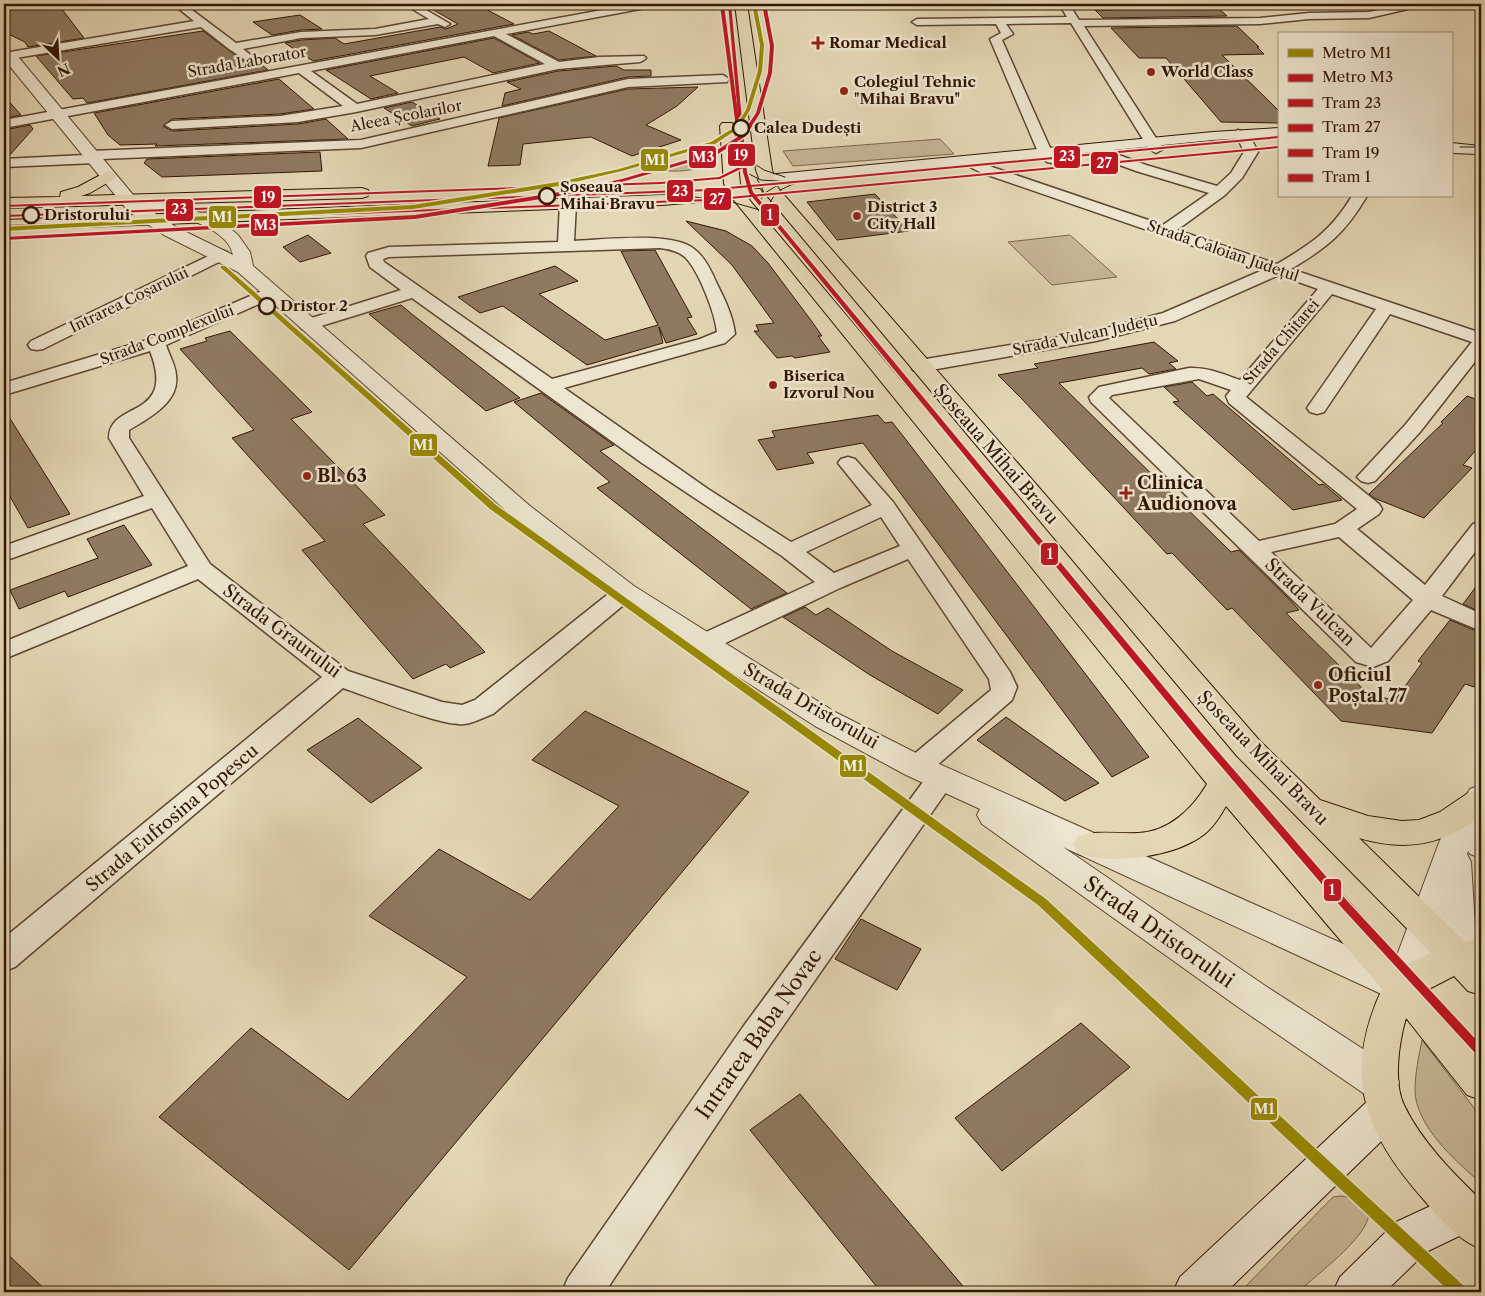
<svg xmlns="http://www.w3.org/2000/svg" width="1485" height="1296" viewBox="0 0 1485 1296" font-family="'Libre Caslon Text',serif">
	<rect width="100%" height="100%" fill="#e4d7b5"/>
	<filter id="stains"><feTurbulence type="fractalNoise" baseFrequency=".004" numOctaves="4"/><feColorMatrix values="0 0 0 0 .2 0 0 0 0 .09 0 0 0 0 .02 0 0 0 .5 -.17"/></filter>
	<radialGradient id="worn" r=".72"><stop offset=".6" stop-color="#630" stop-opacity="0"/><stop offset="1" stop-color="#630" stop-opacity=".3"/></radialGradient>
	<!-- green -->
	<path fill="#c6b697" stroke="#7c664e" d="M 940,139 L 954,154 L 793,166 L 783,151 Z
		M 706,155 L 716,159 C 707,170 673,174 660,169 Z
		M 1070,235 L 1117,277 L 1052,285 L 1008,242 Z
		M 1422,1040 L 1481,1117 L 1481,1183 C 1456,1162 1415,1125 1415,1090 C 1415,1073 1419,1056 1422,1040 Z
		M 1341,1196 C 1355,1198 1361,1203 1369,1214 C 1367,1238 1316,1275 1298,1292 L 1245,1292 L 1246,1286 L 1333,1197 Z"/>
	<!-- building -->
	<path fill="#8f7a61" stroke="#321605" d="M 4,4 L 58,4 L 84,38 L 28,47 L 25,42 L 4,32 Z
		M 423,4 L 476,4 L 514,24 L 313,61 L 285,43 L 301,40 L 335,38 L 344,44 L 440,27 L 446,29 L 458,24 Z
		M 1218,8 L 1227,16 L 1103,18 L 1095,10 Z
		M 300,15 L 322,29 L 301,30 L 272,35 L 253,22 Z
		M 1237,26 L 1259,47 L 1257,47 L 1264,54 L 1222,55 L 1279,111 L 1279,123 L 1221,122 L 1166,58 L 1139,58 L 1111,28 Z
		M 203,31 L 246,63 L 254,58 L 268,70 L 87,103 L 83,98 L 73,99 L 36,56 Z
		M 549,31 L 596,56 L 559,60 L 512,35 L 528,32 L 533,34 Z
		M 494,38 L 540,63 L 493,73 L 464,57 L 370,76 L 398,93 L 371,99 L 326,70 Z
		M 616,66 L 624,70 L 651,70 L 651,76 L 628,77 L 502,106 L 505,93 L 521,89 L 507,82 L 558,71 Z
		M 279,79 L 314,109 L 280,114 L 172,119 L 163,126 L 172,131 L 298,124 L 326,119 L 348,139 L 155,146 L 157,144 L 120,145 L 108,135 L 94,113 Z
		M 698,87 L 677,106 L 646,125 L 681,140 L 632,156 L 591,137 L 523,144 L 520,165 L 488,166 L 499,118 L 628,89 Z
		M 4,96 L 21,115 L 4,118 Z
		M 412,102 L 440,119 L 412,126 L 384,108 Z
		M 30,125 L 33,129 L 8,157 L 4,157 L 4,130 Z
		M 320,152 L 322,171 L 162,177 L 144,163 L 147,159 Z
		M 875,194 L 909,231 L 837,240 L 807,202 Z
		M 686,221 L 726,231 L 752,246 L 768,263 L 810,319 L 822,336 L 818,336 L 830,352 L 795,358 L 792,356 L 777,358 L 754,331 L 759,331 L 756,325 L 774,323 L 732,265 Z
		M 308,235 L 331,253 L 300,262 L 283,247 Z
		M 655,250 L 692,317 L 687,318 L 697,334 L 666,343 L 659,327 L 663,343 L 587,365 L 503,306 L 480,313 L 458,297 L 555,266 L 578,281 L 539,294 L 605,340 L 658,325 L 621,251 Z
		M 401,305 L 413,315 L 520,398 L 486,411 L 369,314 Z
		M 230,331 L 312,412 L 291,419 L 385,515 L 363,524 L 485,652 L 450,668 L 446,664 L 413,679 L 302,550 L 325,541 L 232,438 L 254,430 L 180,349 L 207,341 L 205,338 Z
		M 1154,342 L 1178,361 L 1169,363 L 1176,369 L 1149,374 L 1142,368 L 1059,383 L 1231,552 L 1239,550 L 1287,597 L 1299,610 L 1286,613 L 1369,695 L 1395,700 L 1422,663 L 1418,661 L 1450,620 L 1481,633 L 1481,676 L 1474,687 L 1465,684 L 1432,733 L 1341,721 L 1232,608 L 1227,610 L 1172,553 L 1167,554 L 1022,399 L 998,375 L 1038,368 L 1034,364 Z
		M 1192,382 L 1207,396 L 1213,394 L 1319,485 L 1323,484 L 1342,500 L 1293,510 L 1173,402 L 1179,401 L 1164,387 Z
		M 541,393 L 614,445 L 600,451 L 787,593 L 751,609 L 597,488 L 610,482 L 514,402 Z
		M 1467,396 L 1481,401 L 1481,444 L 1463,465 L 1472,468 L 1424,518 L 1374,498 L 1369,494 L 1443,423 L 1441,422 Z
		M 4,409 L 70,514 L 28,528 L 4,486 Z
		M 878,415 L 885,423 L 892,422 L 907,441 L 1149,757 L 1112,777 L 863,443 L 807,453 L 814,463 L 777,470 L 758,440 L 775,437 L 772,431 Z
		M 124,525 L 152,565 L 68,597 L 65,591 L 19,609 L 10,590 L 98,558 L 87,539 Z
		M 1481,580 L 1481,612 L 1463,604 Z
		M 805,607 L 816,615 L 828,608 L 892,651 L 963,690 L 938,714 L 870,675 L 783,617 Z
		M 585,711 L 749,792 L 349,1270 L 159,1117 L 251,1028 L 348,1100 L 467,977 L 369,916 L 439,849 L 530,900 L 619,806 L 532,760 Z
		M 1006,717 L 1099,783 L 1065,801 L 977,740 Z
		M 358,718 L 422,768 L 371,803 L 307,750 Z
		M 861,919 L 921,949 L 897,990 L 835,959 Z
		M 1081,1023 L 1130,1067 L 1002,1171 L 955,1118 Z
		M 800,1094 L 968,1292 L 881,1292 L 750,1130 Z
		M 4,1251 L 48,1292 L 4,1292 Z"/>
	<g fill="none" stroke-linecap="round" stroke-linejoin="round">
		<!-- minor casing -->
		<g stroke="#5e4631" stroke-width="3">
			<path id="minor" d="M 173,4 L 184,4 L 236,43 L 301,32 L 375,29 L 429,19 L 404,4 L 416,4 L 450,24 L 445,27 L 438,24 L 375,35 L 301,38 L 243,49 L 253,57 L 247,61 L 229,49 L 201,27 L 4,60 L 4,53 L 194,21 Z
				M 635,4 L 656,4 L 651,7 L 506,34 L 559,62 L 599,57 L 644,56 L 646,58 L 644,60 L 640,62 L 558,69 L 356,112 L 298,122 L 172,129 L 165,125 L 172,121 L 280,116 L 343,106 L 299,73 L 4,128 L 4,120 ZM 494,36 L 545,64 L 357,104 L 311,71 Z
				M 1059,4 L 1069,4 L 1079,20 L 1260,18 L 1309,13 L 1369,12 L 1393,7 L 1400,4 L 1410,4 L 1408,9 L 1369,18 L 1309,19 L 1260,24 L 1084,26 L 1163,149 L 1156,153 L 1149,149 L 1071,23 L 1006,24 L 1013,34 L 1002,40 L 1051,150 L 1059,159 L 1052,163 L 1047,162 L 1038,152 L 990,39 L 1001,33 L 996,24 L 917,25 L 912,22 L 917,19 L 1067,17 Z
				M 723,75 L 729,79 L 727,82 L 628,87 L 361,148 L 102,159 L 100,162 L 95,163 L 4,167 L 4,159 L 84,155 L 86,152 L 91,151 L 361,140 L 628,79 Z
				M 1238,130 C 1249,133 1253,142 1258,152 L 1242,178 L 1225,195 L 1177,230 L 1277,264 C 1311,244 1331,231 1352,196 L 1367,196 C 1345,233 1328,247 1291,269 L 1481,333 L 1481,354 L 1420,432 L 1375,481 L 1368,483 L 1361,481 L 1357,477 L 1406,424 L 1472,342 L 1390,314 L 1324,412 L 1317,414 L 1310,412 L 1307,408 L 1376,309 L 1332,294 L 1246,397 L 1379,504 L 1382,509 L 1379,514 L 1357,529 L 1425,585 L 1473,524 L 1481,522 L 1481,544 L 1442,596 L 1481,614 L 1481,631 L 1431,610 L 1388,661 L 1373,667 L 1356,662 L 1091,402 L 1089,397 L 1099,387 L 1189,368 C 1207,367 1223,374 1240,380 L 1318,289 L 1279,275 L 1175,321 L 1096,341 L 920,372 L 913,370 L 911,366 L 913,362 L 920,360 L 1095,331 L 1163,313 L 1263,270 L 982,173 L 962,163 L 960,160 L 962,157 L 972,157 L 992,167 L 1163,225 L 1209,193 L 1136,171 L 1098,157 L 1096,154 L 1098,151 L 1108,151 L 1146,165 L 1217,186 L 1231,173 L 1244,152 L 1240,143 L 1231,134 ZM 1199,379 L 1231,390 L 1226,396 L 1229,403 L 1357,509 L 1335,524 L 1259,541 L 1109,398 L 1112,395 ZM 1339,537 L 1413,600 L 1371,648 L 1271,552 Z
				M 568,199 L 573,201 L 576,204 L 574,241 C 603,240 672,231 694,249 C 705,257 712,272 717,284 C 725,300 733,316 735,334 L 725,343 L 564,388 L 708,489 L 791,542 L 872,505 L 838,463 L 841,459 L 848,457 L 855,459 L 893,502 L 1010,672 L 1017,687 L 1012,700 L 927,774 L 917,777 L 907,774 L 903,767 L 907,760 L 991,690 L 989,679 L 908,559 L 840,588 L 713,649 L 704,651 L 695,649 L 692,643 L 695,637 L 815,582 L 782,556 L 642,463 L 412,298 L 308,330 L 302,329 L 299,325 L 302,321 L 401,290 L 370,267 L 366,256 L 368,253 L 389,247 L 558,242 L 560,204 L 563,201 ZM 660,248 C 669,249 678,251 685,257 C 699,271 715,313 717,332 L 700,339 L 552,379 L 384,262 L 383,259 L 389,257 ZM 881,517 L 900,546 L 834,573 L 806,552 Z
				M 221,250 L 227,252 L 229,255 L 227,258 L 43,349 L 37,350 L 31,349 L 28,345 L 31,341 Z
				M 271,287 L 277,288 L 279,292 L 277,296 L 166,345 C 169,355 175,364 176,375 C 180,402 149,418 129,430 L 129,438 L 210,564 L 348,671 L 442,702 L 462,705 L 475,700 L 617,587 L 625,584 L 633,587 L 637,592 L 633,597 L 493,714 C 484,717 474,723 464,724 C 443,727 367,696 343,688 L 15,967 L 4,971 L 4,938 L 322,677 L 198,579 L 4,659 L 4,642 L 188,566 L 152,508 L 4,561 L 4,546 L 144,496 L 109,438 C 109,400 177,420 150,351 L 4,395 L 4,383 L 150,339 Z
				M 941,768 L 951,771 L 955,778 L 951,785 L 767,1049 L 605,1292 L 562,1292 L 568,1278 L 743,1027 L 931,771 Z"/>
		</g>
		<!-- tertiary casing -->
		<g stroke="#5e4631" stroke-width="2">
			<path id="tertiary" d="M 737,4 L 940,4 L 934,7 L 741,9 L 737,8 L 735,6 Z
				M 4,51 L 15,53 L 134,196 L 191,209 L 225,224 L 238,235 L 250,252 L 253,266 L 530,506 L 634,586 L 835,712 L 928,759 L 1393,966 L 1440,840 L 1470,789 L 1481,785 L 1481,858 L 1470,854 L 1468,851 L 1467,854 L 1471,862 L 1477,958 L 1471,969 L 1459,973 L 1447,969 L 1441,958 L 1441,931 L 1416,999 L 1403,1004 L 1063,847 L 1264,985 L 1394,1069 L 1399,1082 L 1394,1095 L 1380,1100 L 1366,1095 L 1238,1007 L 982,824 L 977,815 L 980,809 L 906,775 L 815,726 L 616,598 L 512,516 L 238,272 L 164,235 L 129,212 L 4,59 ZM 147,208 C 171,213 228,226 233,255 L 176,227 Z"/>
		</g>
		<!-- secondary casing -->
		<g stroke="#321605" stroke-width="2">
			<path id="secondary" d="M 1279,128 L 1279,136 L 1213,140 L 766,185 L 760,183 L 758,180 L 760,177 L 766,175 L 1213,132 Z
				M 1451,143 L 1481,146 L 1481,154 L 1451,153 Z
				M 1386,1092 L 1400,1097 L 1405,1110 L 1400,1123 L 1226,1292 L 1173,1292 L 1180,1277 L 1372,1097 Z
				M 1463,1191 L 1478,1197 C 1482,1208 1482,1216 1478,1227 L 1426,1252 L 1385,1292 L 1333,1292 L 1340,1277 L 1396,1222 Z"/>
		</g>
		<!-- primary casing -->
		<g stroke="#321605" stroke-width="2">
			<path id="primary" d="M 735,4 L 747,4 L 772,170 L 778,188 L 1259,740 L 1320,800 L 1368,816 L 1402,821 L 1419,820 L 1440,812 L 1468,793 L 1481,790 L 1481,816 C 1442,845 1407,852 1359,838 L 1465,942 L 1481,937 L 1481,995 L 1468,991 L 1454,976 L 1427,990 L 1481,1054 L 1481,1100 L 1467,1095 L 1406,1018 C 1399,1042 1393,1082 1404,1105 C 1421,1141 1453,1173 1481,1200 L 1481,1249 C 1458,1240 1440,1219 1424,1200 C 1364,1132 1342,1075 1382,989 L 1226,806 C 1221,815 1215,824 1208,831 C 1180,857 1112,865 1078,854 L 1073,845 L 1078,836 C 1097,830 1118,834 1138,833 C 1169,832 1193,808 1207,784 L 733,199 L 662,205 L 4,230 L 4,220 L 662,195 L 727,189 L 724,184 L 720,126 L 722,123 L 732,123 L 734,126 L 740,184 L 743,188 L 760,189 L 762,192 L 760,195 L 748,197 L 751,202 L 1191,725 L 1405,965 L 1431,953 L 1237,756 L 764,192 L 756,170 Z
				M 108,171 L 114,173 L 116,176 L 114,179 L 90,193 L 81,196 L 362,188 L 368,190 L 370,193 L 368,196 L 362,198 L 4,208 L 4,198 L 60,197 L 61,192 L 78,187 Z"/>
		</g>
		<!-- minor -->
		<use href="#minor" fill="#ede5cf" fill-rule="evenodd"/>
		<!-- tertiary -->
		<use href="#tertiary" fill="#ede5cf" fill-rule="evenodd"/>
		<!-- secondary -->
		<use href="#secondary" fill="#ede5cf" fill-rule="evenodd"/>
		<!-- primary -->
		<use href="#primary" fill="#e4d7b5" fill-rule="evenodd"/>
		<!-- tram -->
		<path stroke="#321605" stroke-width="1" d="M 1460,147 L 1481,147
			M 753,163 L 764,170 L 785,177
			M 745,172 L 761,180 L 792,182
			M 661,193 L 728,201 L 767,212
			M 759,202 L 765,193 L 778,185
			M 769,206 C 773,190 788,186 802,181"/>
		<!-- tram-1 casing -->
		<g stroke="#ede5cf" stroke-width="3">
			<path id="tram-1" d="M 1279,136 L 1279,138 L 708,191 L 4,217 L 4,215 L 708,189 Z"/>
		</g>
		<!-- tram-2 casing -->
		<g stroke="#ede5cf" stroke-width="3">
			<path id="tram-2" d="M 1279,146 L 1279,148 L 708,201 L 4,227 L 4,225 L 708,199 Z"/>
		</g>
		<!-- tram-3 casing -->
		<g stroke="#ede5cf" stroke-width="3">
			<path id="tram-3" d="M 722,4 L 724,5 L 745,167 L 720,179 L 661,184 L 4,207 L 4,205 L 661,182 L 719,177 L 741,166 L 720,5 Z"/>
		</g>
		<!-- tram-4 casing -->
		<g stroke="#ede5cf" stroke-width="3">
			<path id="tram-4" d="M 728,4 L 731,4 L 747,172 L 753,192 L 1202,733 L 1349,903 L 1481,1045 L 1481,1057 L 1477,1055 L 1343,909 L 1196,737 L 749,193 L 743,172 Z"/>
		</g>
		<!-- tram-1 -->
		<use href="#tram-1" fill="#be1622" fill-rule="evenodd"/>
		<!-- tram-2 -->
		<use href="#tram-2" fill="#be1622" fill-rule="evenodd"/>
		<!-- tram-3 -->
		<use href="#tram-3" fill="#be1622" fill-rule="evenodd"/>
		<!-- tram-4 -->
		<use href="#tram-4" fill="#be1622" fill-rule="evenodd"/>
		<!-- metro-1 casing -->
		<g stroke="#ede5cf" stroke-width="3">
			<path id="metro-1" d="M 752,4 L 756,4 L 764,45 L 762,71 L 750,110 L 739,128 L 715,144 L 622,171 L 558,186 L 413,209 L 4,231 L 4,227 L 413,205 L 558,182 L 619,169 L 711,142 L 735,127 L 746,110 L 758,71 L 760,45 Z
				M 221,266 L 225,266 L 496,505 L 1046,899 L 1465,1287 L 1467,1292 L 1450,1292 L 1038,905 L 490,509 L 221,268 Z"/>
		</g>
		<!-- metro-2 casing -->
		<g stroke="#ede5cf" stroke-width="3">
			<path id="metro-2" d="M 762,4 L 766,4 L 774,46 L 772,73 L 760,113 L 746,136 L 718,154 L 625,181 L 560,196 L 415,219 L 4,240 L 5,237 L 415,215 L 560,192 L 622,179 L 714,152 L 742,134 L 756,113 L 768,73 L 770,46 Z"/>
		</g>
		<!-- metro-1 -->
		<use href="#metro-1" fill="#988a02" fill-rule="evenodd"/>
		<!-- metro-2 -->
		<use href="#metro-2" fill="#bc1725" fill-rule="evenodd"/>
	</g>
	<!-- markers -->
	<g fill="#8f2418" stroke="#ede5cf" stroke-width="2">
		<path d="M815.5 35.5h5v5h5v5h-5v5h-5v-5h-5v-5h5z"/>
		<circle cx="1151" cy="72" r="5"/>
		<circle cx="844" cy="91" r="5"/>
		<circle cx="857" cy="216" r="5"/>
		<circle cx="773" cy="385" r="5"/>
		<circle cx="307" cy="476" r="5"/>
		<path d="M1123.5 485.5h5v5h5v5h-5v5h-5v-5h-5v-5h5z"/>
		<circle cx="1318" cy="685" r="5"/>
	</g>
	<g fill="#ede5cf" stroke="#321605" stroke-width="2.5">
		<circle cx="741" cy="128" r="8"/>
		<circle cx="547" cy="196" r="8"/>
		<circle cx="31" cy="215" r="8"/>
		<circle cx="267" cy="306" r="8"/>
	</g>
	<g text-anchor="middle" stroke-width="5" stroke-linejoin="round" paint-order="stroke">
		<!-- far-poi labels -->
		<g font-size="15" font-weight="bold" fill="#321605" stroke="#ede5cf" text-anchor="start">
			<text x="829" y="48">Romar Medical</text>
			<text x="1161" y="77">World Class</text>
			<text x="854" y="87">Colegiul Tehnic<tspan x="854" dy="17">"Mihai Bravu"</tspan></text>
			<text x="867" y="212">District 3<tspan x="867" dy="17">City Hall</tspan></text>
			<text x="783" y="381">Biserica<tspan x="783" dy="17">Izvorul Nou</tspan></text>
		</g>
		<!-- far-street labels -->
		<g font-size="15" fill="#321605" stroke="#ede5cf">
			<text transform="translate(247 62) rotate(-10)" y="5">Strada Laborator</text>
			<text transform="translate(406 116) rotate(-11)" y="5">Aleea Școlarilor</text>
			<text transform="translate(1223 251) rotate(19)" y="5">Strada Caloian Județul</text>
			<text transform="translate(129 300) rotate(-26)" y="5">Intrarea Coșarului</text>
			<text transform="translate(167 335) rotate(-21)" y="5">Strada Complexului</text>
			<text transform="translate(1085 335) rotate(-12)" y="5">Strada Vulcan Județu</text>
			<text transform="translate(1281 342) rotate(-49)" y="5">Strada Chitarei</text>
		</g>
		<!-- far-stop labels -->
		<g font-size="15" font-weight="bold" fill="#321605" stroke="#ede5cf" text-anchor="start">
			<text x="754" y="133">Calea Dudești</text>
			<text x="560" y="192">Șoseaua<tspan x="560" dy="17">Mihai Bravu</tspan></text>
			<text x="44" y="220">Dristorului</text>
			<text x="280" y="311">Dristor 2</text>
		</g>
		<!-- street labels -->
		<g font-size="18" fill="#321605" stroke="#ede5cf">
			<text transform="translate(996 454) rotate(49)" y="6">Șoseaua Mihai Bravu</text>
			<text transform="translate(1310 602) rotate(44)" y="6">Strada Vulcan</text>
			<text transform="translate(282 631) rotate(37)" y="6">Strada Graurului</text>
			<text transform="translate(811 706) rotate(30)" y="6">Strada Dristorului</text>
			<text transform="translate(1263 758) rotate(46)" y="6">Șoseaua Mihai Bravu</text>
			<text transform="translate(172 818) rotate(-40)" y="6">Strada Eufrosina Popescu</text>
		</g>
		<!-- poi labels -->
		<g font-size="18" font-weight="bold" fill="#321605" stroke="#ede5cf" text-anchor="start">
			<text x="317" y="482">Bl. 63</text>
			<text x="1137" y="489">Clinica<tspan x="1137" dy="21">Audionova</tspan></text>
			<text x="1328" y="681">Oficiul<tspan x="1328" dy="21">Poștal 77</tspan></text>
		</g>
		<!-- near-street labels -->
		<g font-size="21" fill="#321605" stroke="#ede5cf">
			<text transform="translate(1159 932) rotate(35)" y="7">Strada Dristorului</text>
			<text transform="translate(759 1034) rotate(-55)" y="7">Intrarea Baba Novac</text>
		</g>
	</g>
	<g stroke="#ede5cf" stroke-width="2">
		<rect x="727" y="143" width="29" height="24" rx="5" fill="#be1622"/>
		<rect x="1053" y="145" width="28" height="24" rx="5" fill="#be1622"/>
		<rect x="688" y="145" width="29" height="24" rx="5" fill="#bc1725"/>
		<rect x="640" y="148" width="29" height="24" rx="5" fill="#988a02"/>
		<rect x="1090" y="151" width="29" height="24" rx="5" fill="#be1622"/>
		<rect x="666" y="179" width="28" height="24" rx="5" fill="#be1622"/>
		<rect x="253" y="185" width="29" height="24" rx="5" fill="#be1622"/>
		<rect x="703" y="187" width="29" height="24" rx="5" fill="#be1622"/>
		<rect x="165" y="198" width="29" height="24" rx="5" fill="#be1622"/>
		<rect x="760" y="203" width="20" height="24" rx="5" fill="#be1622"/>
		<rect x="208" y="205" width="29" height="24" rx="5" fill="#988a02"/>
		<rect x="250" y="213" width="29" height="24" rx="5" fill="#bc1725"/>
		<rect x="409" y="433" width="29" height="24" rx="5" fill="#988a02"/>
		<rect x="1040" y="542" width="19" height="24" rx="5" fill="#be1622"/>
		<rect x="839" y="754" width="28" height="24" rx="5" fill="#988a02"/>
		<rect x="1323" y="878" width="19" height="24" rx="5" fill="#be1622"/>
		<rect x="1250" y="1097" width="28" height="24" rx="5" fill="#988a02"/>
	</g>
	<g font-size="14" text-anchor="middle" font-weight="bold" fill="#fff">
		<text x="741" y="160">19</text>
		<text x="1067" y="161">23</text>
		<text x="703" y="162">M3</text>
		<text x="655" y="165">M1</text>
		<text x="1104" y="168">27</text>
		<text x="680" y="196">23</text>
		<text x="268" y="202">19</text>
		<text x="717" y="204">27</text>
		<text x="179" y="214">23</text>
		<text x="770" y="220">1</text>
		<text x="222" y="222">M1</text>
		<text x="265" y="230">M3</text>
		<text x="423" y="450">M1</text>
		<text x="1050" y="559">1</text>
		<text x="853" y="771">M1</text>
		<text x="1332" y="895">1</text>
		<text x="1264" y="1114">M1</text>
	</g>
	<!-- margin -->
	<rect width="1485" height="1296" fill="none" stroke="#e4d7b5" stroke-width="20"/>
	<rect x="5" y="5" width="1475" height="1286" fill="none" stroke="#321605" stroke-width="2.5"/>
	<rect x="10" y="10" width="1465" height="1276" fill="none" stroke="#321605"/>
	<!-- legend -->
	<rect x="1278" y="32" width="175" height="165" fill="#ede5cf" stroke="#a2927e"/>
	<rect x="1288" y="49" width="25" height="8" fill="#988a02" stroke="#a2927e"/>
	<text x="1322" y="58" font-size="15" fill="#321605">Metro M1</text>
	<rect x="1288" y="74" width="25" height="8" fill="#bc1725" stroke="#a2927e"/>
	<text x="1322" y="82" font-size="15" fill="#321605">Metro M3</text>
	<rect x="1288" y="99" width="25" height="8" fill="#be1622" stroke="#a2927e"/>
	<text x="1322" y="108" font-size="15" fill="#321605">Tram 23</text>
	<rect x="1288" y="124" width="25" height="8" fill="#be1622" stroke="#a2927e"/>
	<text x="1322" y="132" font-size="15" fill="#321605">Tram 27</text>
	<rect x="1288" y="149" width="25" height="8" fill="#be1622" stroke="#a2927e"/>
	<text x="1322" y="158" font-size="15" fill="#321605">Tram 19</text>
	<rect x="1288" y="174" width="25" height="8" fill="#be1622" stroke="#a2927e"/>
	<text x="1322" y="182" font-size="15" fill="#321605">Tram 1</text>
	<!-- north arrow -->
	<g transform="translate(58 58) rotate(155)" stroke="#ede5cf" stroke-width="4" paint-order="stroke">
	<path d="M0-4L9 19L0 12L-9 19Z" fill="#321605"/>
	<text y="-8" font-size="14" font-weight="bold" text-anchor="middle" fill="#321605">N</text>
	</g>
	<rect width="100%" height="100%" filter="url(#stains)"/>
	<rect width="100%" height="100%" fill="url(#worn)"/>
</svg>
